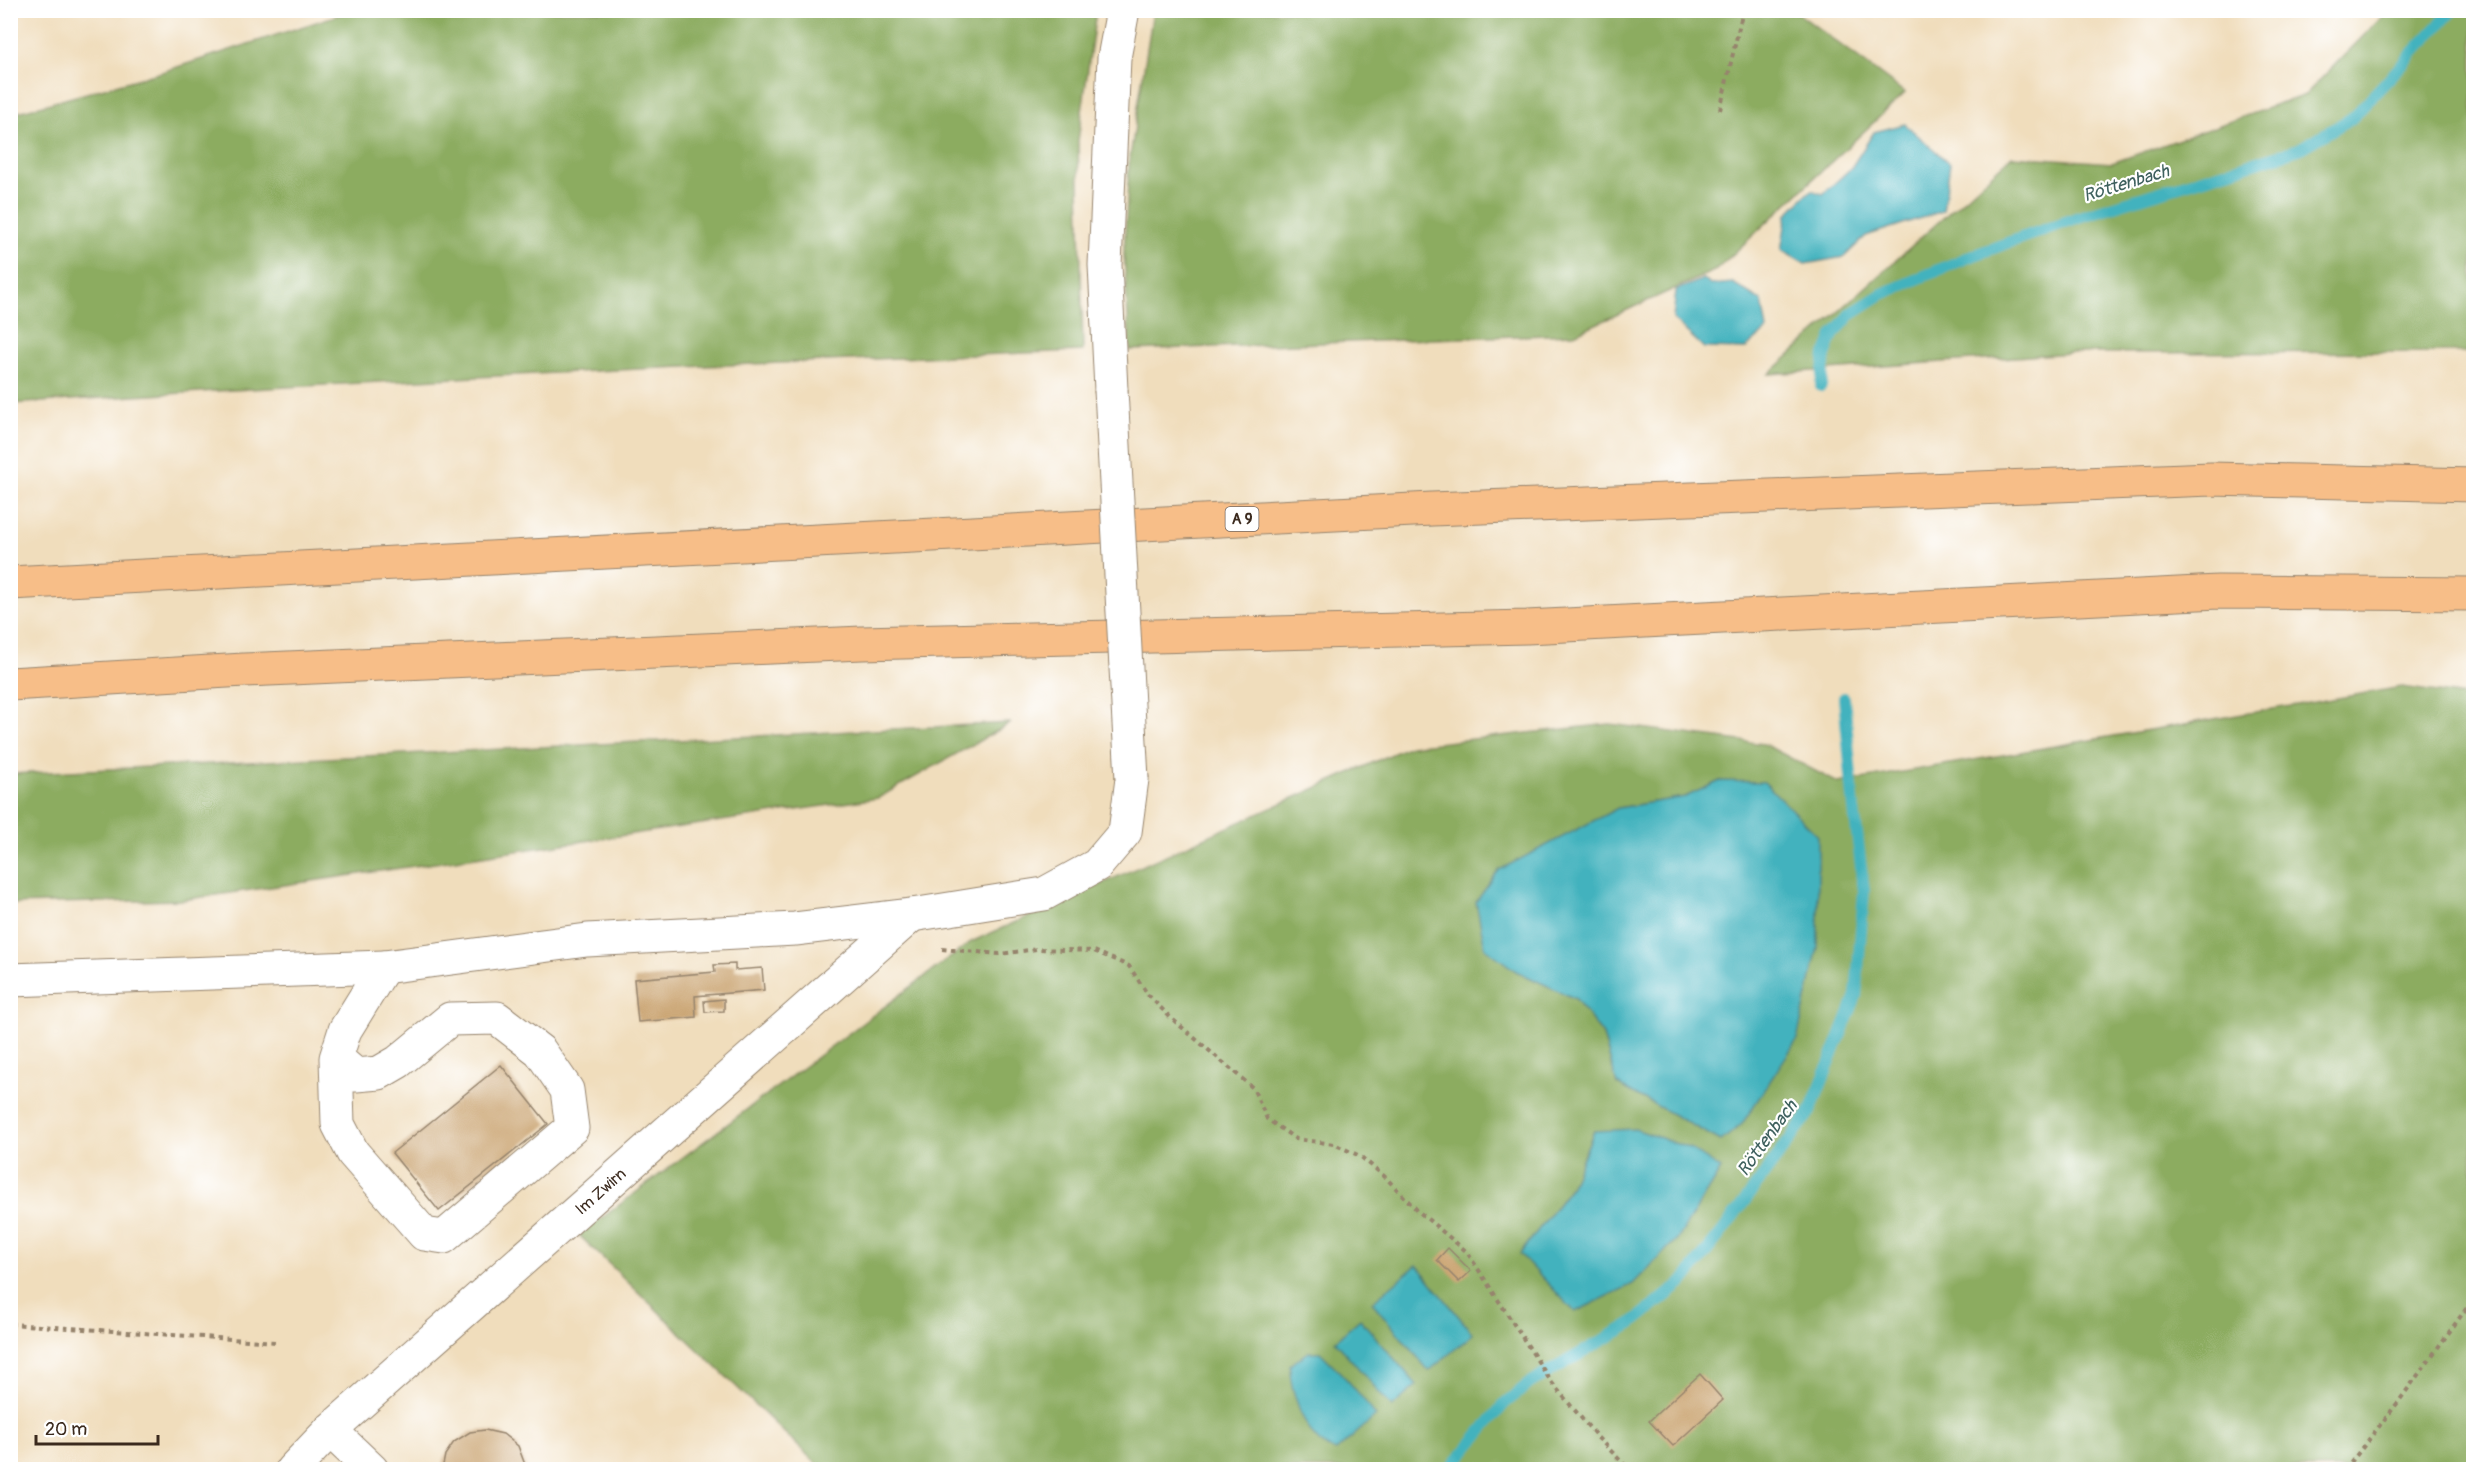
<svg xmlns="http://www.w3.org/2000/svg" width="2484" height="1480" viewBox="0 0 2484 1480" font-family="Pangolin,sans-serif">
	<rect width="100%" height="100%" fill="#fff"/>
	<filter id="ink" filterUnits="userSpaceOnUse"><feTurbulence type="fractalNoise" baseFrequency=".0167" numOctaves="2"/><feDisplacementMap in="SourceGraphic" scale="12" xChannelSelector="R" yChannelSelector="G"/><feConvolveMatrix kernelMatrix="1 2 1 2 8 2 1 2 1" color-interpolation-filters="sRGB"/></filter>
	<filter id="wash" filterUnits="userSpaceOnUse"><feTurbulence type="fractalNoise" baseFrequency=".008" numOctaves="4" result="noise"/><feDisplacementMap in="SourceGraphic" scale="24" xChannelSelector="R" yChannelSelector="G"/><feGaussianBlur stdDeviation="1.35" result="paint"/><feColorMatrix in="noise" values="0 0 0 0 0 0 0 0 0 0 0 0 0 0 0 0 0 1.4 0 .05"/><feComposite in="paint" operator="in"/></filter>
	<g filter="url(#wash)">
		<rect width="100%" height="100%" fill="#f0ddbc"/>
		<!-- forest -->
		<path fill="#8cac60" stroke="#646b3f" stroke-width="1.5" fill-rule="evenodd" d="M 350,11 L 1096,11 L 1078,141 L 1083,351 C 725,364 367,380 11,404 L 11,114 L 162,72 Z
			M 1153,11 L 1795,11 L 1905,93 L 1716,270 L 1574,334 L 1130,350 L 1124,254 L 1129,164 Z
			M 2388,11 L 2473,11 L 2473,352 L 2071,353 L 1769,374 L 2012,156 L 2112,163 L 2305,95 Z
			M 2402,687 L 2473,697 L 2473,1469 L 822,1469 L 579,1235 L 971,942 L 1410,746 L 1610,724 L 1764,744 L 1838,783 ZM 1720,781 L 1617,1084 L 1603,1035 L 1576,999 L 1516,971 L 1618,808 L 1686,797 ZM 1594,1131 L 1721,1169 L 1703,1195 L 1521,1254 L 1570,1188 Z
			M 1011,723 L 878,798 L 182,900 L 11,904 L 11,774 Z"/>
		<!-- water -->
		<path fill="#43b2be" stroke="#3f6e6e" stroke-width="1.5" d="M 1905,124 L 1950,164 L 1943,211 L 1866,236 L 1844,257 L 1805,264 L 1781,250 L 1787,214 L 1811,190 L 1823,194 L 1851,168 L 1874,132 Z
			M 1704,279 L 1710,285 L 1733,283 L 1762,301 L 1767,330 L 1745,349 L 1704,348 L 1673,319 L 1676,290 Z
			M 1720,781 L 1764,782 L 1818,836 L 1818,947 L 1797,1040 L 1742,1124 L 1721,1141 L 1617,1084 L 1603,1035 L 1576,999 L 1516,971 L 1485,948 L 1476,902 L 1499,870 L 1618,808 L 1685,797 Z
			M 1635,1129 L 1691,1149 L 1721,1169 L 1679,1237 L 1633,1284 L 1575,1312 L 1520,1254 L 1570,1188 L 1594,1131 Z
			M 1417,1265 L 1473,1334 L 1429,1371 L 1372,1302 Z
			M 1360,1319 L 1417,1385 L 1392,1407 L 1335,1341 Z
			M 1309,1352 L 1320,1352 C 1341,1372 1359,1392 1376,1416 L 1336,1451 C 1332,1449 1326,1447 1323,1445 C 1304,1431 1289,1387 1290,1365 Z"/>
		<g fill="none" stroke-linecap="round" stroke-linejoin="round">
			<!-- stream -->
			<path stroke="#43b2be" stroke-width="12" d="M 1821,386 L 1825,355 L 1833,335 L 1852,313 L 1882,294 L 1969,257 L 2079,217 L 2299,149 L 2352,118 L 2453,10
				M 1449,1470 L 1505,1403 L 1530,1383 L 1631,1324 L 1682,1283 L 1722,1232 L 1810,1112 L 1856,996 L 1864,891 L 1854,809 L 1844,698"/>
		</g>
		<g id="blocks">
			<!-- building -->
			<path fill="#c8a06c" d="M 735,964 L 735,970 L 762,968 L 764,990 L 695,996 L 696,1017 L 638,1022 L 634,979 L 715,972 L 714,965 Z
				M 724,999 L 724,1011 L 705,1012 L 704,1001 Z
				M 501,1065 L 548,1124 L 439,1211 L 392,1153 Z
				M 1448,1248 L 1471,1271 L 1459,1282 L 1437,1260 Z
				M 1700,1374 L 1723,1400 L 1673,1446 L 1649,1421 Z
				M 485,1430 L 503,1434 L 518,1446 L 527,1470 L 442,1470 L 445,1455 L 454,1442 L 470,1432 Z"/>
		</g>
	</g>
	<g filter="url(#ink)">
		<use href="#blocks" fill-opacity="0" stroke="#96846d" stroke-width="1.5"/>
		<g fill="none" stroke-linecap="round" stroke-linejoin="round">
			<!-- minor casing -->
			<g stroke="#96846d" stroke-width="35">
				<g id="minor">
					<path d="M 1111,390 L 1105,265 L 1114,58 L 1123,10"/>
					<path d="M 10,980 L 384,967 L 587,940 L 795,929 L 912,915 L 1044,894 L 1097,865 L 1125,832 L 1132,779"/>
					<path d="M 336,1058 L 356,1075 L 379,1073 L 398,1062 L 450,1019 L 497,1018 L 540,1051 L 567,1090 L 572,1128 L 444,1237 L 424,1234 L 353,1153 L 338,1124 L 336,1058 L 345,1030 L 384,967"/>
					<path d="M 330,1430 L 372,1470"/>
					<path id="s1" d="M 292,1470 L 330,1430 L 912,915"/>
				</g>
			</g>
			<!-- highway casing -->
			<g stroke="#96846d" stroke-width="35">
				<path id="highway" d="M 10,583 L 1432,509 L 2211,479 L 2474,485
					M 10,684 L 244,670 L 862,643 L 1527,627 L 2218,592 L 2474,594"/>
			</g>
			<!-- path -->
			<path stroke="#96846d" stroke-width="4" stroke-dasharray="4.5 4.5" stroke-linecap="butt" d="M 1720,110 L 1743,10
				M 942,949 L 1000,954 L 1037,949 L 1094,951 L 1129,966 L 1148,995 L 1171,1018 L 1253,1088 L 1267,1119 L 1296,1139 L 1334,1144 L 1360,1156 L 1384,1176 L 1418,1211 L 1467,1252 L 1552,1383 L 1598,1438 L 1630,1470
				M 10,1324 L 276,1342
				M 2345,1470 L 2399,1401 L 2474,1298"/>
			<!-- minor -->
			<use href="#minor" stroke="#fff" stroke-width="33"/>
			<!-- highway -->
			<use href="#highway" stroke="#f7be88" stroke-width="33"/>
			<!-- minor-bridge casing -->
			<g stroke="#96846d" stroke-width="35" stroke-linecap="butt">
				<path id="minor-bridge" d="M 1111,390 L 1132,779"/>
			</g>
			<!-- minor-bridge -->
			<use href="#minor-bridge" stroke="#fff" stroke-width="33"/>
		</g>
	</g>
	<g text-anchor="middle" stroke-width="4.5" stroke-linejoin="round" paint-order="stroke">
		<!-- shield labels -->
		<rect fill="#fff" stroke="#766a62" stroke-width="1.5" x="1225.5" y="507" width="33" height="24" rx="4.5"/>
		<g font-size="15" font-weight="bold" fill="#3b2a1e">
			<text x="1242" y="524">A 9</text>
		</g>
		<!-- street labels -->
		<g font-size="16" fill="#3b2a1e" stroke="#fff">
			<text dy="6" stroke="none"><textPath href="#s1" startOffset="416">Im Zwirn</textPath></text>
		</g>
		<!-- water labels -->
		<g font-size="18" font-style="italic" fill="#3e605e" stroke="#fff">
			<text transform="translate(2126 183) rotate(-17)" y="6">Röttenbach</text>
			<text transform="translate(1767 1138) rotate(-54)" y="6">Röttenbach</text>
		</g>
	</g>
	<!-- margin -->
	<rect width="2484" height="1480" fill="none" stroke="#fff" stroke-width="36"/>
	<!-- scale -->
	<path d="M36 1435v9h122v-9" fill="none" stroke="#3b2a1e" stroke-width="3"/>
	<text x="45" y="1435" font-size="18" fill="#3b2a1e" stroke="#ffffff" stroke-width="4.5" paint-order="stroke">20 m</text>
</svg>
